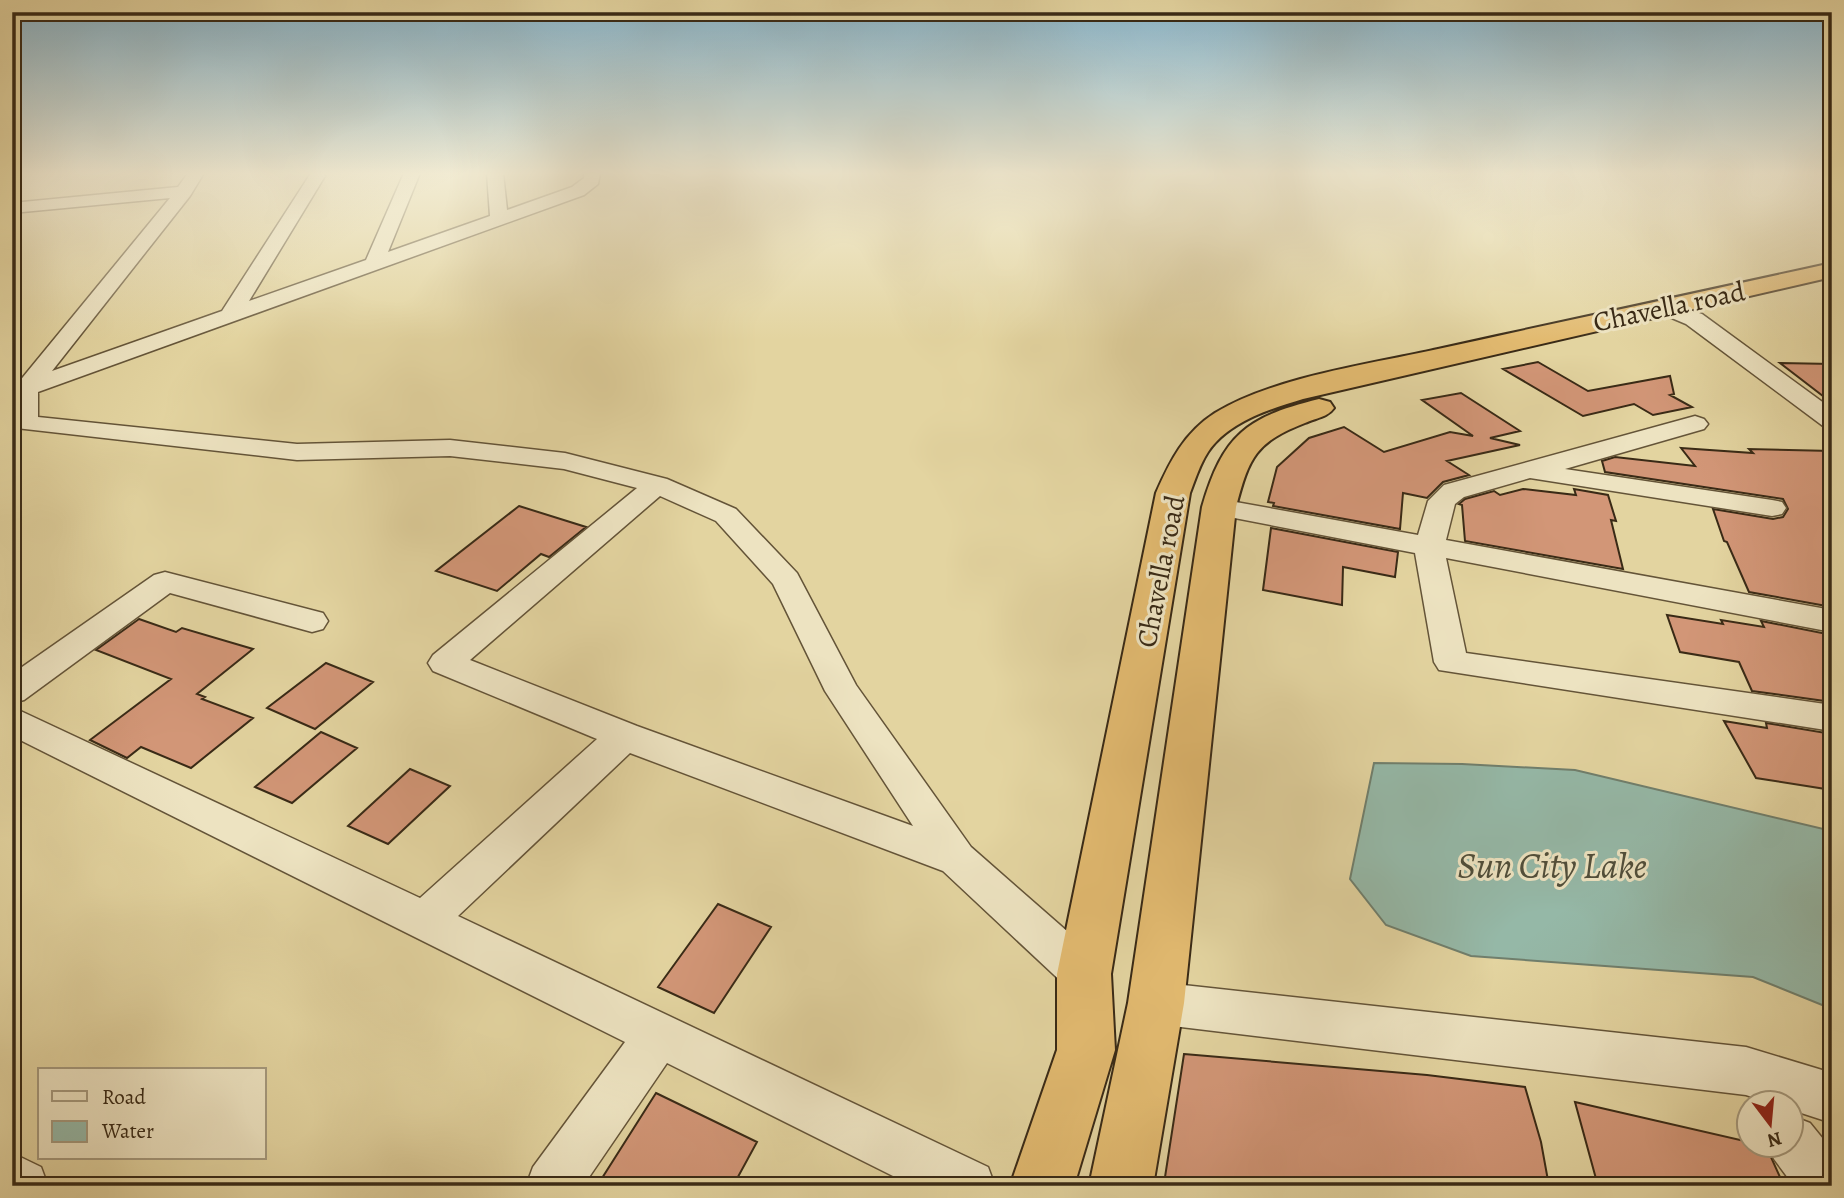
<svg xmlns="http://www.w3.org/2000/svg" width="1844" height="1198" viewBox="0 0 1844 1198" font-family="Alegreya,serif">
	<rect width="100%" height="100%" fill="#e3d4a0"/>
	<filter id="stains"><feTurbulence type="fractalNoise" baseFrequency=".00286" numOctaves="4"/><feColorMatrix values="0 0 0 0 .2 0 0 0 0 .09 0 0 0 0 .02 0 0 0 .5 -.17"/></filter>
	<radialGradient id="worn" r=".72"><stop offset=".6" stop-color="#630" stop-opacity="0"/><stop offset="1" stop-color="#630" stop-opacity=".3"/></radialGradient>
	<!-- water -->
	<path fill="#95b8a7" stroke="#707f6d" stroke-width="2" d="M 1374,763 L 1462,764 L 1575,770 L 1832,831 L 1832,1009 L 1753,977 L 1471,956 L 1386,925 L 1350,879 Z"/>
	<!-- building -->
	<path fill="#d29677" stroke="#392a16" stroke-width="2" d="M 1538,362 L 1588,391 L 1670,376 L 1674,394 L 1670,395 L 1692,407 L 1653,415 L 1634,404 L 1583,416 L 1503,369 Z
		M 1780,363 L 1832,364 L 1832,403 Z
		M 1461,393 L 1520,431 L 1490,438 L 1520,445 L 1447,461 L 1469,475 L 1443,482 L 1427,498 L 1403,493 L 1400,529 L 1273,506 L 1274,503 L 1268,502 L 1277,467 L 1309,438 L 1344,427 L 1384,452 L 1450,432 L 1473,436 L 1422,400 Z
		M 1681,448 L 1753,453 L 1749,449 L 1832,451 L 1832,607 L 1749,592 L 1727,542 L 1724,541 L 1713,509 L 1773,519 L 1783,517 L 1788,509 L 1783,499 L 1605,472 L 1602,461 L 1615,457 L 1695,466 Z
		M 1523,489 L 1576,495 L 1574,489 L 1608,495 L 1616,521 L 1611,520 L 1623,569 L 1465,541 L 1462,505 L 1459,504 L 1465,499 L 1494,491 L 1500,495 Z
		M 519,506 L 586,527 L 549,557 L 541,554 L 497,591 L 436,571 Z
		M 1271,528 L 1398,552 L 1395,577 L 1343,567 L 1342,605 L 1263,590 Z
		M 1667,615 L 1723,624 L 1721,620 L 1764,627 L 1761,621 L 1832,635 L 1832,702 L 1752,691 L 1739,662 L 1680,652 Z
		M 139,619 L 176,632 L 182,628 L 253,649 L 197,694 L 205,697 L 202,699 L 253,718 L 191,768 L 141,747 L 127,758 L 90,740 L 171,679 L 96,650 Z
		M 326,663 L 373,682 L 315,729 L 267,708 Z
		M 1724,721 L 1767,728 L 1766,723 L 1832,734 L 1832,790 L 1756,778 Z
		M 321,732 L 357,748 L 292,803 L 255,787 Z
		M 410,769 L 450,786 L 388,844 L 348,826 Z
		M 718,904 L 771,927 L 714,1013 L 658,987 Z
		M 1184,1054 L 1427,1075 L 1525,1087 L 1541,1142 L 1549,1186 L 1254,1186 L 1165,1177 Z
		M 656,1093 L 757,1142 L 733,1186 L 597,1186 Z
		M 1575,1102 L 1749,1142 L 1749,1145 L 1766,1146 L 1784,1186 L 1598,1186 Z"/>
	<g fill="none" stroke-linecap="round" stroke-linejoin="round">
		<!-- minor casing -->
		<g stroke="#645438" stroke-width="3">
			<path id="minor" d="M 188,173 L 204,173 L 190,196 L 52,371 L 222,311 L 311,173 L 323,173 L 325,176 L 249,301 L 366,260 L 404,173 L 420,173 L 388,252 L 490,216 L 487,173 L 503,173 L 507,210 L 572,187 L 584,178 L 584,173 L 600,173 L 598,184 L 584,195 L 38,392 L 38,417 L 297,444 L 450,440 L 565,453 L 667,479 L 736,509 L 797,573 L 856,685 L 971,847 L 1100,960 L 1106,974 L 1100,988 L 1084,995 L 1068,988 L 943,871 L 630,753 L 458,916 L 988,1167 L 995,1186 L 913,1186 L 667,1063 L 583,1186 L 526,1186 L 533,1167 L 625,1042 L 12,736 L 12,707 L 420,898 L 597,739 L 433,671 L 428,663 L 433,655 L 637,488 L 564,469 L 450,456 L 297,460 L 16,428 L 12,423 L 14,388 L 170,198 L 12,213 L 12,203 L 178,187 ZM 660,496 L 716,521 L 773,584 L 825,691 L 913,826 L 637,726 L 470,660 Z
				M 1662,301 L 1702,314 L 1832,409 L 1832,428 L 1823,426 L 1686,324 L 1655,311 L 1651,307 L 1655,303 Z
				M 1695,416 L 1704,419 L 1708,424 L 1704,429 L 1565,469 L 1772,500 L 1782,502 L 1786,508 L 1782,514 L 1772,516 L 1530,478 L 1464,497 L 1455,504 L 1446,540 L 1832,610 L 1832,632 L 1446,558 L 1466,653 L 1832,705 L 1832,731 L 1439,670 L 1434,662 L 1415,553 L 1219,515 L 1209,513 L 1205,507 L 1209,501 L 1219,499 L 1418,535 L 1428,501 L 1444,485 Z
				M 165,572 L 323,613 L 328,621 L 323,629 L 312,632 L 170,593 L 24,700 L 12,703 L 12,674 L 154,575 Z
				M 1156,982 L 1746,1047 L 1832,1073 L 1832,1123 L 1792,1110 L 1792,1104 L 1773,1104 L 1746,1095 L 1156,1024 L 1140,1018 L 1133,1003 L 1140,988 Z
				M 1792,1116 L 1810,1123 L 1832,1150 L 1832,1186 L 1794,1186 L 1774,1159 L 1768,1146 L 1792,1146 Z
				M 12,1153 L 41,1167 L 48,1186 L 12,1186 Z"/>
		</g>
		<!-- trunk casing -->
		<g stroke="#392a16" stroke-width="4">
			<path id="trunk" d="M 1832,263 L 1832,277 L 1303,399 C 1270,409 1228,422 1208,452 C 1200,464 1195,480 1190,493 L 1111,974 L 1115,1050 L 1074,1186 L 1010,1186 L 1057,1050 L 1057,974 L 1156,493 C 1170,461 1184,433 1215,413 C 1274,377 1370,364 1438,349 C 1569,320 1700,292 1832,263 Z
				M 1319,399 L 1330,402 L 1334,408 C 1328,417 1316,418 1305,423 C 1256,442 1249,457 1236,507 L 1184,1003 L 1153,1186 L 1089,1186 L 1128,1003 L 1202,507 C 1223,435 1246,417 1319,399 Z"/>
		</g>
		<!-- minor -->
		<use href="#minor" fill="#ede3c1" fill-rule="evenodd"/>
		<!-- trunk -->
		<use href="#trunk" fill="#e2ba70" fill-rule="evenodd"/>
	</g>
	<!-- sky -->
	<linearGradient id="sky" x2="0" y2="1"><stop stop-color="#87b6ce"/><stop offset="0.51" stop-color="#f2ecd4"/><stop offset="1" stop-color="#f2ecd4" stop-opacity="0"/></linearGradient>
	<rect width="1844" height="340" fill="url(#sky)"/>
	<g text-anchor="middle" stroke-width="6" stroke-linejoin="round" paint-order="stroke">
		<!-- street labels -->
		<g font-size="28" fill="#392a16" stroke="#ede3c1">
			<text transform="translate(1669 306) rotate(-12)" y="10">Chavella road</text>
			<text transform="translate(1160 571) rotate(-79)" y="10">Chavella road</text>
		</g>
		<!-- near-water labels -->
		<g font-size="37" font-style="italic" fill="#504e3a" stroke="#ede3c1">
			<text x="1552" y="878">Sun City Lake</text>
		</g>
	</g>
	<!-- margin -->
	<rect width="1844" height="1198" fill="none" stroke="#e3d4a0" stroke-width="42"/>
	<rect x="14" y="14" width="1816" height="1170" fill="none" stroke="#392a16" stroke-width="3.5"/>
	<rect x="21" y="21" width="1802" height="1156" fill="none" stroke="#392a16" stroke-width="2"/>
	<!-- legend -->
	<rect x="38" y="1068" width="228" height="91" fill="#ede3c1" stroke="#a5997d" stroke-width="2"/>
	<rect x="52" y="1091" width="35" height="10" fill="#ede3c1" stroke="#a5997d" stroke-width="2"/>
	<text x="102" y="1104" font-size="21" fill="#392a16">Road</text>
	<rect x="52" y="1121" width="35" height="21" fill="#95b8a7" stroke="#a5997d" stroke-width="2"/>
	<text x="102" y="1138" font-size="21" fill="#392a16">Water</text>
	<!-- north arrow -->
	<g transform="translate(1770 1124) rotate(164)"><circle r="33" fill="#ede3c1" stroke="#a5997d" stroke-width="2"/>
	<path d="M0-5L12 26L0 18L-12 26Z" fill="#8f2418"/>
	<text y="-10" font-size="19" font-weight="bold" text-anchor="middle" fill="#392a16">N</text>
	</g>
	<rect width="100%" height="100%" filter="url(#stains)"/>
	<rect width="100%" height="100%" fill="url(#worn)"/>
</svg>
